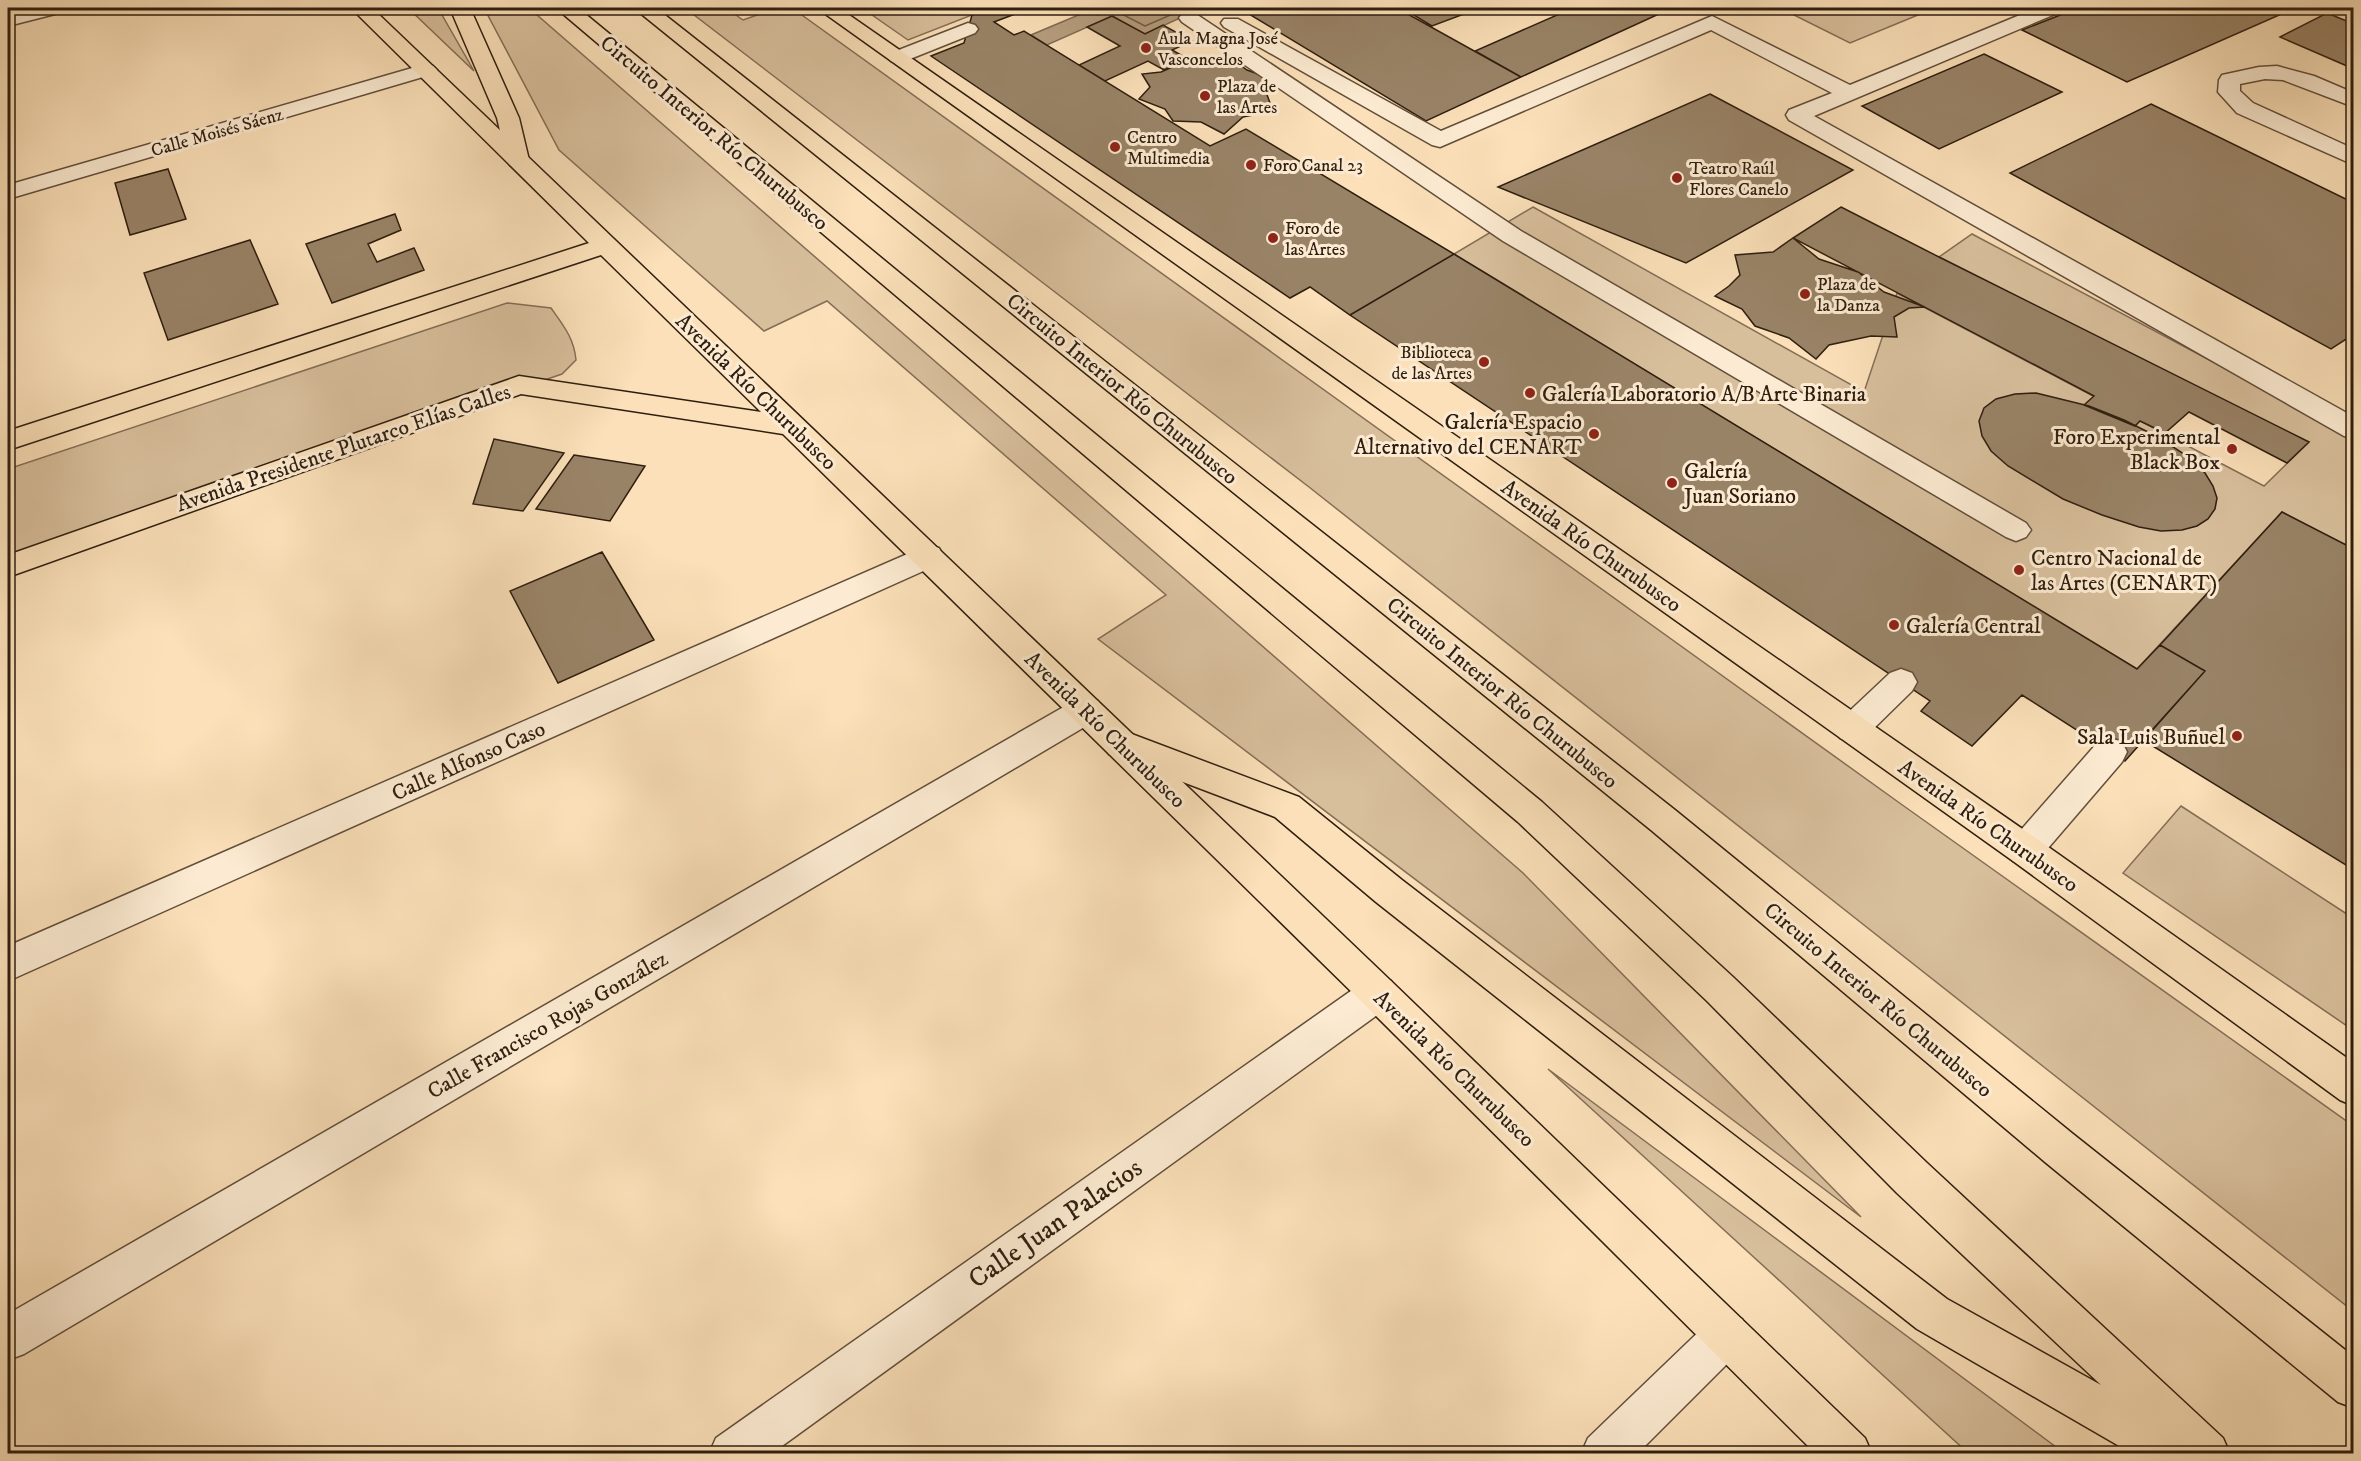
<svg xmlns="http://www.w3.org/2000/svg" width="2361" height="1461" viewBox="0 0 2361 1461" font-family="'IM FELL DW Pica',serif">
	<rect width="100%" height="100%" fill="#fbe0b9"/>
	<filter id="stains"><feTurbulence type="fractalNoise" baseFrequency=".00333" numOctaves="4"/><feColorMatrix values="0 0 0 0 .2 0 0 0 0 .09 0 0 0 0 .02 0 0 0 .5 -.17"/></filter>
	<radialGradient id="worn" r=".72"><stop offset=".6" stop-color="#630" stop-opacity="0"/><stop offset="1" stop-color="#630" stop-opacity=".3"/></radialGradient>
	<!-- green -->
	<path fill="#d8bf9c" stroke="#846e56" stroke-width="1.5" d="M 408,8 L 438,8 L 474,71 Z
		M 484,8 L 529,8 L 1523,873 L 1861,1217 L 1098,639 L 1166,595 L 827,301 L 764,331 L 559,150 Z
		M 685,8 L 726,8 L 743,20 L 777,8 L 792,8 L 1901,804 L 2352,1125 L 2353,1311 L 1309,487 Z
		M 862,8 L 974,8 L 972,15 L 908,40 Z
		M 1780,8 L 1935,8 L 1850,43 Z
		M 1533,207 L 1864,392 L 1897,293 L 2264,486 L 2309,442 L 1939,257 L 1972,234 L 2353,436 L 2353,549 L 2282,512 L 2137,669 L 1454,254 Z
		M 507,303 L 551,308 C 563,325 574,338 576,360 L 562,374 L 8,564 L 8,469 Z
		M 2181,806 L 2353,918 L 2353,1030 L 2123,873 Z
		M 1548,1069 L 2064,1453 L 1968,1453 Z"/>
	<!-- water -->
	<path fill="#b69e7f" stroke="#806b52" stroke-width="1.5" d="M 1095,8 L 1178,8 L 1189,14 L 1145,34 L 1112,16 L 1047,45 L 1031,35 Z"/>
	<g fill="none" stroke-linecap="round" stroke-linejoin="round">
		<!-- shore -->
		<path stroke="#725e47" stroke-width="1.5" d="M 1095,8 L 1097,15 L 1114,10 L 1145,26 L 1175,13 L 1176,8"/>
	</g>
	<!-- building -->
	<path fill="#998367" stroke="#2f1e0f" stroke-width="1.5" d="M 990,8 L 1031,8 L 994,22 L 1014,35 L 1024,31 L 1210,146 L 1246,129 L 1454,254 L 1350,315 L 1310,287 L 1290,298 L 931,56 L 964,43 L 972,15 Z
		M 1239,8 L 1397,8 L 1521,77 L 1426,121 Z
		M 1402,8 L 1480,8 L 1432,26 Z
		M 1573,8 L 1672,8 L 1521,77 L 1475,51 Z
		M 2078,8 L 2295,8 L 2127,82 L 2022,30 Z
		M 2327,13 L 2354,24 L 2354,69 L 2280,37 Z
		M 1112,16 L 1145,34 L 1163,25 L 1192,41 L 1172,50 L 1188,59 L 1164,70 L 1148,61 L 1105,81 L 1079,65 L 1120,46 L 1087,27 Z
		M 1984,54 L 2062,92 L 1939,149 L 1862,106 Z
		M 1231,58 L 1247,70 L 1274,80 L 1266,92 L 1273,111 L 1243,117 L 1224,134 L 1201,122 L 1173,121 L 1165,109 L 1139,99 L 1150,87 L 1142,74 L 1161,72 L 1179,64 L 1202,65 Z
		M 1710,94 L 1853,170 L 1686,263 L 1498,187 Z
		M 2151,104 L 2354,203 L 2354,334 L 2331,349 L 2010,173 Z
		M 168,169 L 186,219 L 130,235 L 115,183 Z
		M 1841,207 L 1939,257 L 2309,442 L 2287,463 L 2189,412 L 2165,433 L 2140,421 L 2135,426 L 2084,405 L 2094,396 L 1793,238 Z
		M 395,214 L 401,230 L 368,244 L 377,262 L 414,248 L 424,270 L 332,303 L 306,244 Z
		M 1793,238 L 1819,259 L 1858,272 L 1884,292 L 1925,307 L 1909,308 L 1894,317 L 1897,337 L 1871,336 L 1829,345 L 1816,359 L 1789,338 L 1755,326 L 1742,309 L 1715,296 L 1729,286 L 1740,275 L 1735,255 L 1773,252 Z
		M 250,240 L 278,304 L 168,340 L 144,273 Z
		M 1454,254 L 2137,669 L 2160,645 L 2205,671 L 2125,761 L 2022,695 L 1972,746 L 1921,711 L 1930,701 L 1350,315 Z
		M 2036,393 L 2089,406 L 2124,420 L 2158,437 L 2187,456 L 2205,473 L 2213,486 L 2217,498 L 2215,509 L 2208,519 L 2197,526 L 2182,530 L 2161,531 L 2139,527 L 2102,515 L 2063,499 L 2008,466 L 1991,451 L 1982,436 L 1979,421 L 1984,408 L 1996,399 L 2015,394 Z
		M 494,439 L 564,453 L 523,511 L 473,504 Z
		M 574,455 L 645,466 L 610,521 L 536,509 Z
		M 2282,512 L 2354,549 L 2354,870 L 2143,740 L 2205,671 L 2160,645 Z
		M 602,552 L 654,640 L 558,683 L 510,591 Z"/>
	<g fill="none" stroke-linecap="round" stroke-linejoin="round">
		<!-- minor casing -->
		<g stroke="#624e3a" stroke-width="3">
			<path id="minor" d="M 34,8 L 66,8 L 63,12 L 8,26 L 8,14 Z
				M 2037,8 L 2063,8 L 2060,12 L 1814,116 L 2354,417 L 2354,438 L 2344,436 L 1789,120 L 1786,115 L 1789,110 L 1832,93 L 1711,30 L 1440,147 L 1432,145 L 1224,27 L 1221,23 L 1224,19 L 1238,19 L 1441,131 L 1712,16 L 1850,85 Z
				M 1189,12 L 1196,14 L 1521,231 L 2026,523 L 2031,530 L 2026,537 L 2016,541 L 2006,537 L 1503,241 L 1182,22 L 1179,18 L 1182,14 Z
				M 968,23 L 975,25 L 978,29 L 975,33 L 905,61 L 898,63 L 891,61 L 888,57 L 891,53 Z
				M 426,64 L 433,66 L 437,70 L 433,74 L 8,199 L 8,185 Z
				M 2277,66 L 2314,76 L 2354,93 L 2354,107 L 2283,80 L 2265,79 L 2240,84 L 2240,91 L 2253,103 L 2354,149 L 2354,165 L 2237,113 L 2218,92 L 2219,80 L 2222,75 L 2259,67 Z
				M 928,545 L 939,548 L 943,556 L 939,564 L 8,981 L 8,946 Z
				M 1901,669 L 1912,673 L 1917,682 L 1912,691 L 1864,738 L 1852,742 L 1840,738 L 1836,729 L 1840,720 L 1890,673 Z
				M 1086,697 L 1098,701 L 1102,710 L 1098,719 L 24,1354 L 8,1360 L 8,1314 L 1074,701 Z
				M 2110,738 L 2122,742 L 2127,752 L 2122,762 L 2037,861 L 2025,865 L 2013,861 L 2007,850 L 2013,839 L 2098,742 Z
				M 1378,976 L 1391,981 L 1397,993 L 1391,1005 L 771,1454 L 709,1454 L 716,1438 L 1365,981 Z
				M 1727,1312 L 1742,1319 L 1749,1334 L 1742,1349 L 1637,1454 L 1581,1454 L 1588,1438 L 1712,1319 Z"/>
		</g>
		<!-- major casing -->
		<g stroke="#2f1e0f" stroke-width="3">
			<path id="major" d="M 351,8 L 372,8 L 1391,981 L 1865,1438 L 1872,1454 L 1816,1454 L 1365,1005 L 783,434 L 521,394 L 8,577 L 8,555 L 519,376 L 761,412 L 601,255 L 8,450 L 8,431 L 589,243 Z
				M 817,8 L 839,8 L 2037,839 L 2354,1063 L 2354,1106 L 2340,1100 L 2013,861 Z"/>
		</g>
		<!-- highway casing -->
		<g stroke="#2f1e0f" stroke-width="3">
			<path id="highway" d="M 450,8 L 470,8 L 519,118 L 529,160 L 526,165 L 518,167 L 510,165 L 507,160 L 497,118 Z
				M 556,8 L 578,8 L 1542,802 L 1733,977 L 1927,1163 L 2223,1438 L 2230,1454 L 2133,1454 L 1917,1329 L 1376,902 L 1275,817 L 1109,754 L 1104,744 L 1109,734 L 1121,730 L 1299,797 L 1402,880 L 1947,1299 L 2101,1385 L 1897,1193 L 1707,1001 L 1518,822 Z
				M 634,8 L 656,8 L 1675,810 L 2073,1134 L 2354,1357 L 2354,1408 L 2338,1402 L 2045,1162 L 1651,830 Z"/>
		</g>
		<!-- minor -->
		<use href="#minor" fill="#fcebd2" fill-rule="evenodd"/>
		<!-- major -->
		<use href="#major" fill="#fbe0b9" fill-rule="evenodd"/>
		<!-- highway -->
		<use href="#highway" fill="#fbe0b9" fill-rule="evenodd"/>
	</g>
	<!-- markers -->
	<g fill="#8f2418" stroke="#fcebd2" stroke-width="2">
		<circle cx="1146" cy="48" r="6"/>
		<circle cx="1205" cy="96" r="6"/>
		<circle cx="1115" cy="147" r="6"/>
		<circle cx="1251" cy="165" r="6"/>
		<circle cx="1677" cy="178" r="6"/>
		<circle cx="1273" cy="238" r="6"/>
		<circle cx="1805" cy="294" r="6"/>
		<circle cx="1484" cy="362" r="6"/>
		<circle cx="1530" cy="393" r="6"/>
		<circle cx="1594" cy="434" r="6"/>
		<circle cx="2232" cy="449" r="6"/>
		<circle cx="1672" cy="483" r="6"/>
		<circle cx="2019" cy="570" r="6"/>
		<circle cx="1894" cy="625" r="6"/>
		<circle cx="2237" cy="736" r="6"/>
	</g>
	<g text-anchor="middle" stroke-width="6" stroke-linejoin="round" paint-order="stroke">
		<!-- far-poi labels -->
		<g font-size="18" fill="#2f1e0f" stroke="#fcebd2" text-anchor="start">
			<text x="1158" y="44">Aula Magna José<tspan x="1158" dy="21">Vasconcelos</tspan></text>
			<text x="1217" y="92">Plaza de<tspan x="1217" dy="21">las Artes</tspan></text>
			<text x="1127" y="143">Centro<tspan x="1127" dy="21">Multimedia</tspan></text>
			<text x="1263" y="171">Foro Canal 23</text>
			<text x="1689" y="174">Teatro Raúl<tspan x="1689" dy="21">Flores Canelo</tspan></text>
			<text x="1285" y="234">Foro de<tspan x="1285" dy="21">las Artes</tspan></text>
			<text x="1817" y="290">Plaza de<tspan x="1817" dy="21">la Danza</tspan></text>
			<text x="1472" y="358" text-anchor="end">Biblioteca<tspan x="1472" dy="21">de las Artes</tspan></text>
		</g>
		<!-- far-street labels -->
		<g font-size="18" fill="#2f1e0f" stroke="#fcebd2">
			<text transform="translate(217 132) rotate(-16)" y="6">Calle Moisés Sáenz</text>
		</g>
		<!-- street labels -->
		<g font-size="22" fill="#2f1e0f" stroke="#fcebd2">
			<text transform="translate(715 132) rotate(40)" y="8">Circuito Interior Río Churubusco</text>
			<text transform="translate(1123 388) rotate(39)" y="8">Circuito Interior Río Churubusco</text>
			<text transform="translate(757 391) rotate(44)" y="8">Avenida Río Churubusco</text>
			<text transform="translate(343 447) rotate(-19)" y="8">Avenida Presidente Plutarco Elías Calles</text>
			<text transform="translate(1592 545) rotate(35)" y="8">Avenida Río Churubusco</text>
			<text transform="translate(1503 692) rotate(39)" y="8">Circuito Interior Río Churubusco</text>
			<text transform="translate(1106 729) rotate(44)" y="8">Avenida Río Churubusco</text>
			<text transform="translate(468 760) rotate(-24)" y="8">Calle Alfonso Caso</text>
			<text transform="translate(1989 825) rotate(35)" y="8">Avenida Río Churubusco</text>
			<text transform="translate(1879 999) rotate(40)" y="8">Circuito Interior Río Churubusco</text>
			<text transform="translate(547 1024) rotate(-30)" y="8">Calle Francisco Rojas González</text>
			<text transform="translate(1455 1068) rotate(44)" y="8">Avenida Río Churubusco</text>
		</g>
		<!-- poi labels -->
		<g font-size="22" fill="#2f1e0f" stroke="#fcebd2" text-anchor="start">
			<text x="1542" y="401">Galería Laboratorio A/B Arte Binaria</text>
			<text x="1582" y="429" text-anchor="end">Galería Espacio<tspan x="1582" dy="25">Alternativo del CENART</tspan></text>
			<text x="2220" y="444" text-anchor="end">Foro Experimental<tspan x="2220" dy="25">Black Box</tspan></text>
			<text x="1684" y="478">Galería<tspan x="1684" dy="25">Juan Soriano</tspan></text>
			<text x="2031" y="565">Centro Nacional de<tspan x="2031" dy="25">las Artes (CENART)</tspan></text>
			<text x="1906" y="633">Galería Central</text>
			<text x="2225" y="744" text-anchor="end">Sala Luis Buñuel</text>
		</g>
		<!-- near-street labels -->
		<g font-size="27" fill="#2f1e0f" stroke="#fcebd2">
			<text transform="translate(1055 1223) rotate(-35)" y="9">Calle Juan Palacios</text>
		</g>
	</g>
	<!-- margin -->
	<rect width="2361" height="1461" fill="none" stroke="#fbe0b9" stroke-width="30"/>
	<rect x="9" y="9" width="2343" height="1443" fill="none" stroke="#2f1e0f" stroke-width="3"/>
	<rect x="15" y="15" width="2331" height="1431" fill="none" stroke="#2f1e0f" stroke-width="1.5"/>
	<rect width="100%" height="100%" filter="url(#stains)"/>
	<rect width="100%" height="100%" fill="url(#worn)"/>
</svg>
